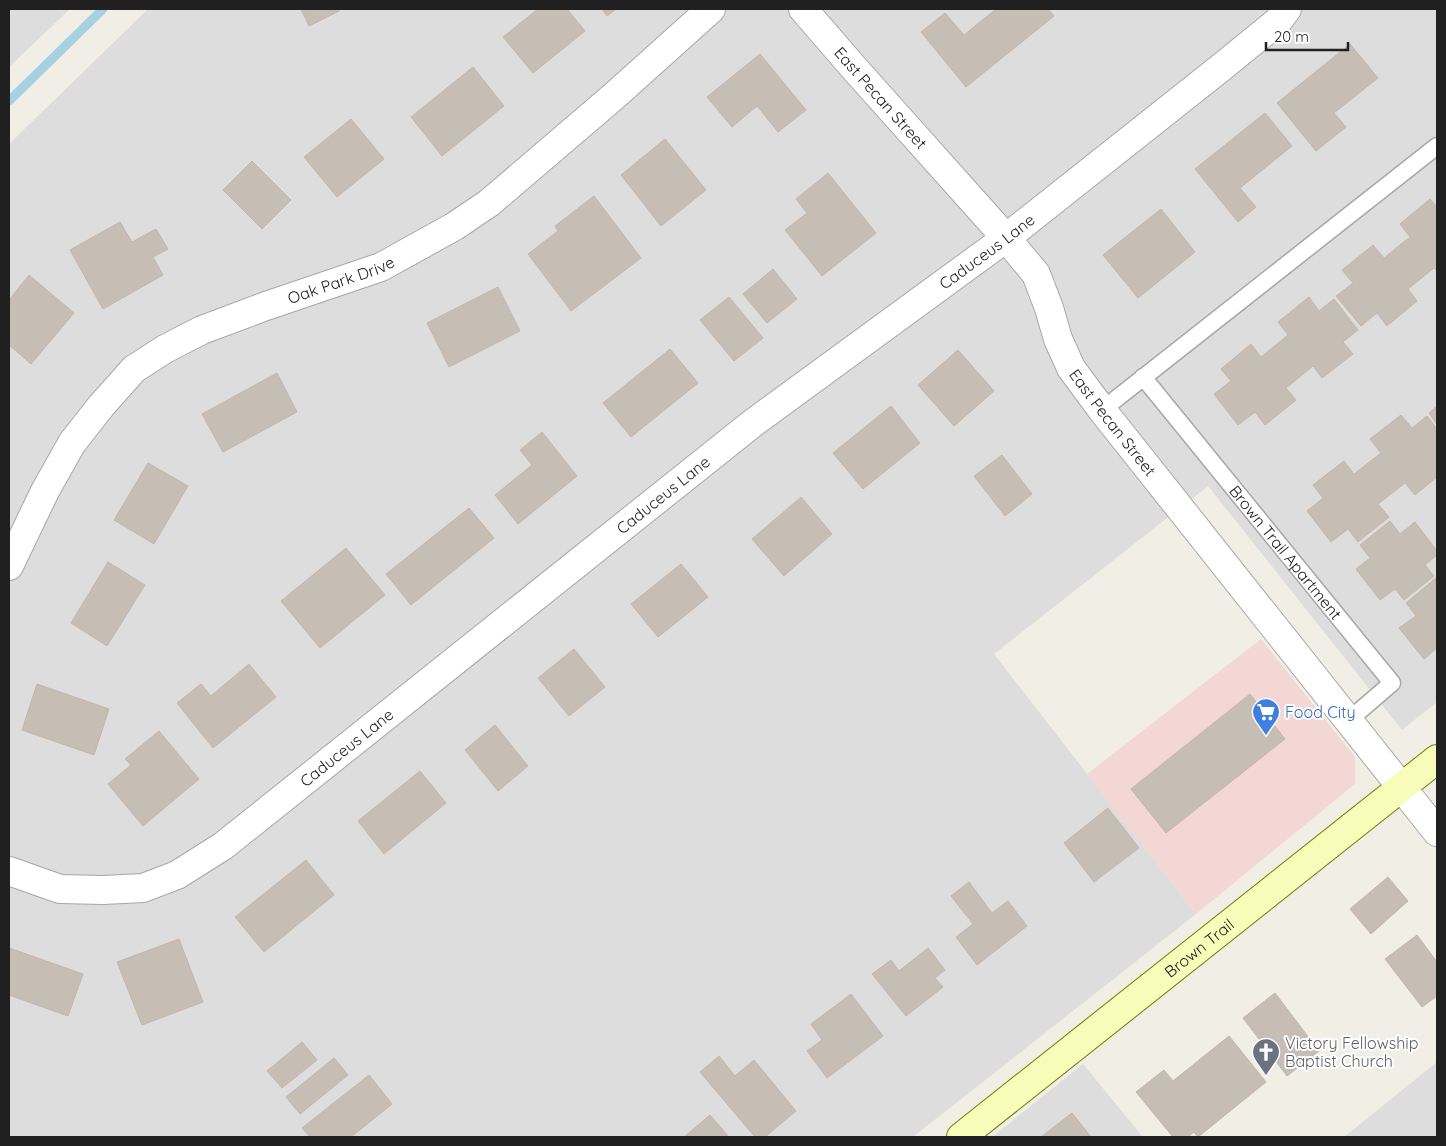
<svg xmlns="http://www.w3.org/2000/svg" width="1446" height="1146" viewBox="0 0 1446 1146" font-family="Quicksand,sans-serif">
	<rect width="100%" height="100%" fill="#f1eee6"/>
	<!-- residential -->
	<path fill="#dedddd" d="M 9,9 L 70,9 L 9,67 Z
		M 148,9 L 1437,9 L 1437,702 L 1402,730 L 1208,486 L 994,654 L 1196,914 L 913,1137 L 9,1137 L 9,144 Z
		M 1437,1062 L 1437,1137 L 1344,1137 Z
		M 1083,1064 L 1143,1137 L 992,1137 Z"/>
	<!-- commercial -->
	<path fill="#f2d7d5" d="M 1261,639 L 1355,757 L 1355,784 L 1196,914 L 1087,774 Z"/>
	<g fill="none" stroke-linecap="round" stroke-linejoin="round">
		<!-- stream -->
		<path stroke="#a5d1e0" stroke-width="9" d="M 9,101 L 103,9"/>
	</g>
	<!-- building -->
	<path fill="#c6beb5" stroke="#c4b5a8" d="M 301,9 L 338,9 L 339,11 L 309,26 Z
		M 538,9 L 567,9 L 585,31 L 533,73 L 503,37 Z
		M 602,9 L 616,9 L 607,16 Z
		M 996,9 L 1048,9 L 1054,16 L 966,87 L 921,32 L 945,13 L 964,35 Z
		M 1350,44 L 1378,78 L 1334,113 L 1346,127 L 1316,151 L 1277,103 Z
		M 760,54 L 806,110 L 778,132 L 757,106 L 732,127 L 707,97 Z
		M 473,67 L 504,106 L 442,156 L 411,117 Z
		M 1265,113 L 1292,146 L 1240,188 L 1256,207 L 1238,222 L 1195,169 Z
		M 351,119 L 384,159 L 337,197 L 304,157 Z
		M 665,139 L 706,190 L 661,226 L 621,175 Z
		M 252,161 L 291,200 L 262,229 L 223,190 Z
		M 828,173 L 876,233 L 822,276 L 785,230 L 807,213 L 796,199 Z
		M 594,196 L 641,258 L 571,311 L 528,254 L 558,231 L 555,226 Z
		M 1430,199 L 1437,207 L 1437,271 L 1434,268 L 1408,289 L 1417,301 L 1387,326 L 1377,313 L 1361,326 L 1336,296 L 1353,283 L 1342,270 L 1373,245 L 1384,258 L 1410,237 L 1400,224 Z
		M 1161,209 L 1195,252 L 1138,298 L 1103,255 Z
		M 120,222 L 132,242 L 156,229 L 168,249 L 153,257 L 163,275 L 103,309 L 70,250 Z
		M 773,269 L 797,299 L 767,323 L 743,294 Z
		M 29,275 L 74,313 L 31,364 L 9,345 L 9,300 Z
		M 498,287 L 520,331 L 449,367 L 427,323 Z
		M 729,297 L 763,338 L 734,361 L 700,320 Z
		M 1309,297 L 1319,311 L 1334,299 L 1358,330 L 1343,342 L 1353,354 L 1322,378 L 1313,366 L 1286,388 L 1296,400 L 1265,425 L 1255,412 L 1238,425 L 1214,394 L 1231,381 L 1221,369 L 1251,344 L 1261,357 L 1288,335 L 1278,322 Z
		M 670,349 L 698,383 L 631,437 L 603,403 Z
		M 958,350 L 994,391 L 954,426 L 918,385 Z
		M 277,373 L 297,412 L 223,452 L 202,414 Z
		M 891,406 L 920,443 L 863,489 L 833,453 Z
		M 1437,406 L 1437,424 L 1429,413 Z
		M 1401,415 L 1412,428 L 1427,416 L 1437,429 L 1437,458 L 1436,458 L 1437,460 L 1437,477 L 1415,495 L 1405,483 L 1378,504 L 1389,517 L 1358,542 L 1348,529 L 1331,542 L 1307,511 L 1323,498 L 1313,485 L 1344,461 L 1354,474 L 1381,453 L 1370,439 Z
		M 542,432 L 577,476 L 518,524 L 495,495 L 532,465 L 520,450 Z
		M 1002,455 L 1032,494 L 1005,516 L 974,476 Z
		M 148,463 L 188,486 L 154,544 L 114,520 Z
		M 801,497 L 832,534 L 784,576 L 752,539 Z
		M 469,508 L 494,538 L 411,605 L 386,574 Z
		M 1390,521 L 1400,534 L 1415,522 L 1437,551 L 1437,555 L 1425,565 L 1434,576 L 1404,600 L 1395,589 L 1380,600 L 1356,569 L 1370,558 L 1360,545 Z
		M 346,548 L 385,595 L 320,648 L 281,601 Z
		M 108,562 L 145,585 L 107,646 L 71,623 Z
		M 681,564 L 708,597 L 658,637 L 631,604 Z
		M 1436,578 L 1437,648 L 1424,659 L 1399,628 L 1416,616 L 1406,603 Z
		M 574,649 L 605,687 L 569,716 L 538,678 Z
		M 249,664 L 276,697 L 213,748 L 177,703 L 201,684 L 211,696 Z
		M 37,684 L 109,709 L 94,755 L 22,730 Z
		M 1250,694 L 1285,739 L 1166,833 L 1131,789 Z
		M 495,725 L 528,766 L 498,791 L 465,750 Z
		M 159,731 L 199,779 L 143,826 L 108,784 L 131,765 L 125,759 Z
		M 420,771 L 446,803 L 384,854 L 358,821 Z
		M 1108,808 L 1139,848 L 1094,882 L 1064,843 Z
		M 306,860 L 334,895 L 264,952 L 235,917 Z
		M 1388,877 L 1408,901 L 1371,934 L 1350,909 Z
		M 969,882 L 992,913 L 1008,901 L 1027,926 L 977,965 L 956,937 L 973,924 L 951,896 Z
		M 1417,935 L 1437,962 L 1437,996 L 1422,1007 L 1385,959 Z
		M 179,939 L 203,1002 L 142,1025 L 117,962 Z
		M 9,948 L 83,974 L 68,1016 L 9,995 Z
		M 928,948 L 945,970 L 935,978 L 943,987 L 906,1016 L 872,974 L 891,960 L 899,971 Z
		M 1275,993 L 1319,1051 L 1287,1076 L 1243,1018 Z
		M 851,994 L 883,1036 L 827,1078 L 807,1051 L 822,1040 L 811,1024 Z
		M 1229,1036 L 1266,1082 L 1198,1137 L 1194,1132 L 1188,1137 L 1173,1137 L 1136,1092 L 1164,1070 L 1173,1081 Z
		M 302,1042 L 317,1060 L 282,1088 L 267,1071 Z
		M 719,1056 L 735,1076 L 754,1060 L 796,1111 L 765,1137 L 755,1137 L 700,1072 Z
		M 334,1058 L 348,1075 L 300,1114 L 286,1097 Z
		M 369,1075 L 392,1104 L 351,1137 L 310,1137 L 302,1128 Z
		M 1072,1113 L 1091,1137 L 1041,1137 Z
		M 710,1115 L 729,1137 L 684,1137 Z"/>
	<g fill="none" stroke-linecap="round" stroke-linejoin="round">
		<!-- service casing -->
		<g stroke="#a7a7a7" stroke-width="19">
			<g id="service">
				<path id="s1" d="M 1143,377 L 1392,683 L 1349,720"/>
				<path d="M 1102,410 L 1437,146"/>
			</g>
		</g>
		<!-- minor casing -->
		<g stroke="#a7a7a7" stroke-width="30">
			<g id="minor">
				<path id="s2" d="M 803,9 L 854,68 L 1006,238 L 1036,274 L 1049,308 L 1058,339 L 1071,368 L 1102,410 L 1437,832"/>
				<path id="s3" d="M 9,566 L 45,491 L 72,443 L 101,406 L 134,369 L 165,349 L 202,330 L 266,306 L 381,267 L 455,226 L 489,203 L 613,97 L 711,9"/>
				<path id="s4" d="M 9,871 L 60,889 L 103,890 L 143,888 L 177,875 L 223,846 L 753,423 L 1006,238 L 1223,66 L 1278,21 L 1287,9"/>
			</g>
		</g>
		<!-- secondary casing -->
		<g stroke="#6d7f00" stroke-width="30">
			<g id="secondary">
				<path id="s5" d="M 961,1137 L 1437,759"/>
			</g>
		</g>
		<!-- service -->
		<use href="#service" stroke="#fff" stroke-width="16"/>
		<!-- minor -->
		<use href="#minor" stroke="#fff" stroke-width="28"/>
		<!-- secondary -->
		<use href="#secondary" stroke="#f7fcb9" stroke-width="28"/>
	</g>
	<!-- icons -->
	<defs>
		<g id="supermarket-pin" transform="scale(1.4375)"><path d="M0 17L-7.5 6A9.5 9.5 0 1 1 7.5 6Z" fill="#3f7fe0" stroke="#fff"/><path d="M-6-5.5h2.5l.6 2H6L4.5 2H-2.5L-4.4-4H-6ZM-1.5 3.2a1.3 1.3 0 1 0 .1 0ZM3 3.2a1.3 1.3 0 1 0 .1 0Z" fill="#fff"/></g>
		<g id="church-pin" transform="scale(1.4375)"><path d="M0 17L-7.5 6A9.5 9.5 0 1 1 7.5 6Z" fill="#6b7280" stroke="#fff"/><path d="M-1.2-6h2.4v3.5h3.3v2.4h-3.3V6h-2.4V-.1h-3.3v-2.4h3.3Z" fill="#fff"/></g>
	</defs>
	<g fill-rule="evenodd">
		<use href="#supermarket-pin" x="1266" y="712"/>
		<use href="#church-pin" x="1266" y="1052"/>
	</g>
	<g text-anchor="middle" stroke-width="4" stroke-linejoin="round" paint-order="stroke">
		<!-- street labels -->
		<g font-size="16" fill="#202020" stroke="#fff">
			<text dy="6" stroke="none"><textPath href="#s2" startOffset="118">East Pecan Street</textPath></text>
			<text dy="6" stroke="none"><textPath href="#s4" startOffset="1196">Caduceus Lane</textPath></text>
			<text dy="6" stroke="none"><textPath href="#s3" startOffset="461">Oak Park Drive</textPath></text>
			<text dy="6" stroke="none"><textPath href="#s2" startOffset="522">East Pecan Street</textPath></text>
			<text dy="6" stroke="none"><textPath href="#s4" startOffset="791">Caduceus Lane</textPath></text>
			<text dy="6" stroke="none"><textPath href="#s1" startOffset="226">Brown Trail Apartment</textPath></text>
			<text dy="6" stroke="none"><textPath href="#s4" startOffset="386">Caduceus Lane</textPath></text>
			<text dy="6" stroke="none"><textPath href="#s5" startOffset="304">Brown Trail</textPath></text>
		</g>
		<!-- shop labels -->
		<g font-size="16" fill="#366cbe" stroke="#fff" text-anchor="start">
			<text x="1285" y="718">Food City</text>
		</g>
		<!-- worship labels -->
		<g font-size="16" fill="#5b616d" stroke="#fff" text-anchor="start">
			<text x="1285" y="1049">Victory Fellowship<tspan x="1285" dy="18">Baptist Church</tspan></text>
		</g>
	</g>
	<!-- border -->
	<rect width="1446" height="1146" fill="none" stroke="#202020" stroke-width="20"/>
	<!-- scale -->
	<path d="M1266 42v8h82v-8" fill="none" stroke="#202020" stroke-width="2.5"/>
	<text x="1274" y="42" font-size="15" fill="#202020" stroke="#ffffff" stroke-width="4" paint-order="stroke">20 m</text>
</svg>
